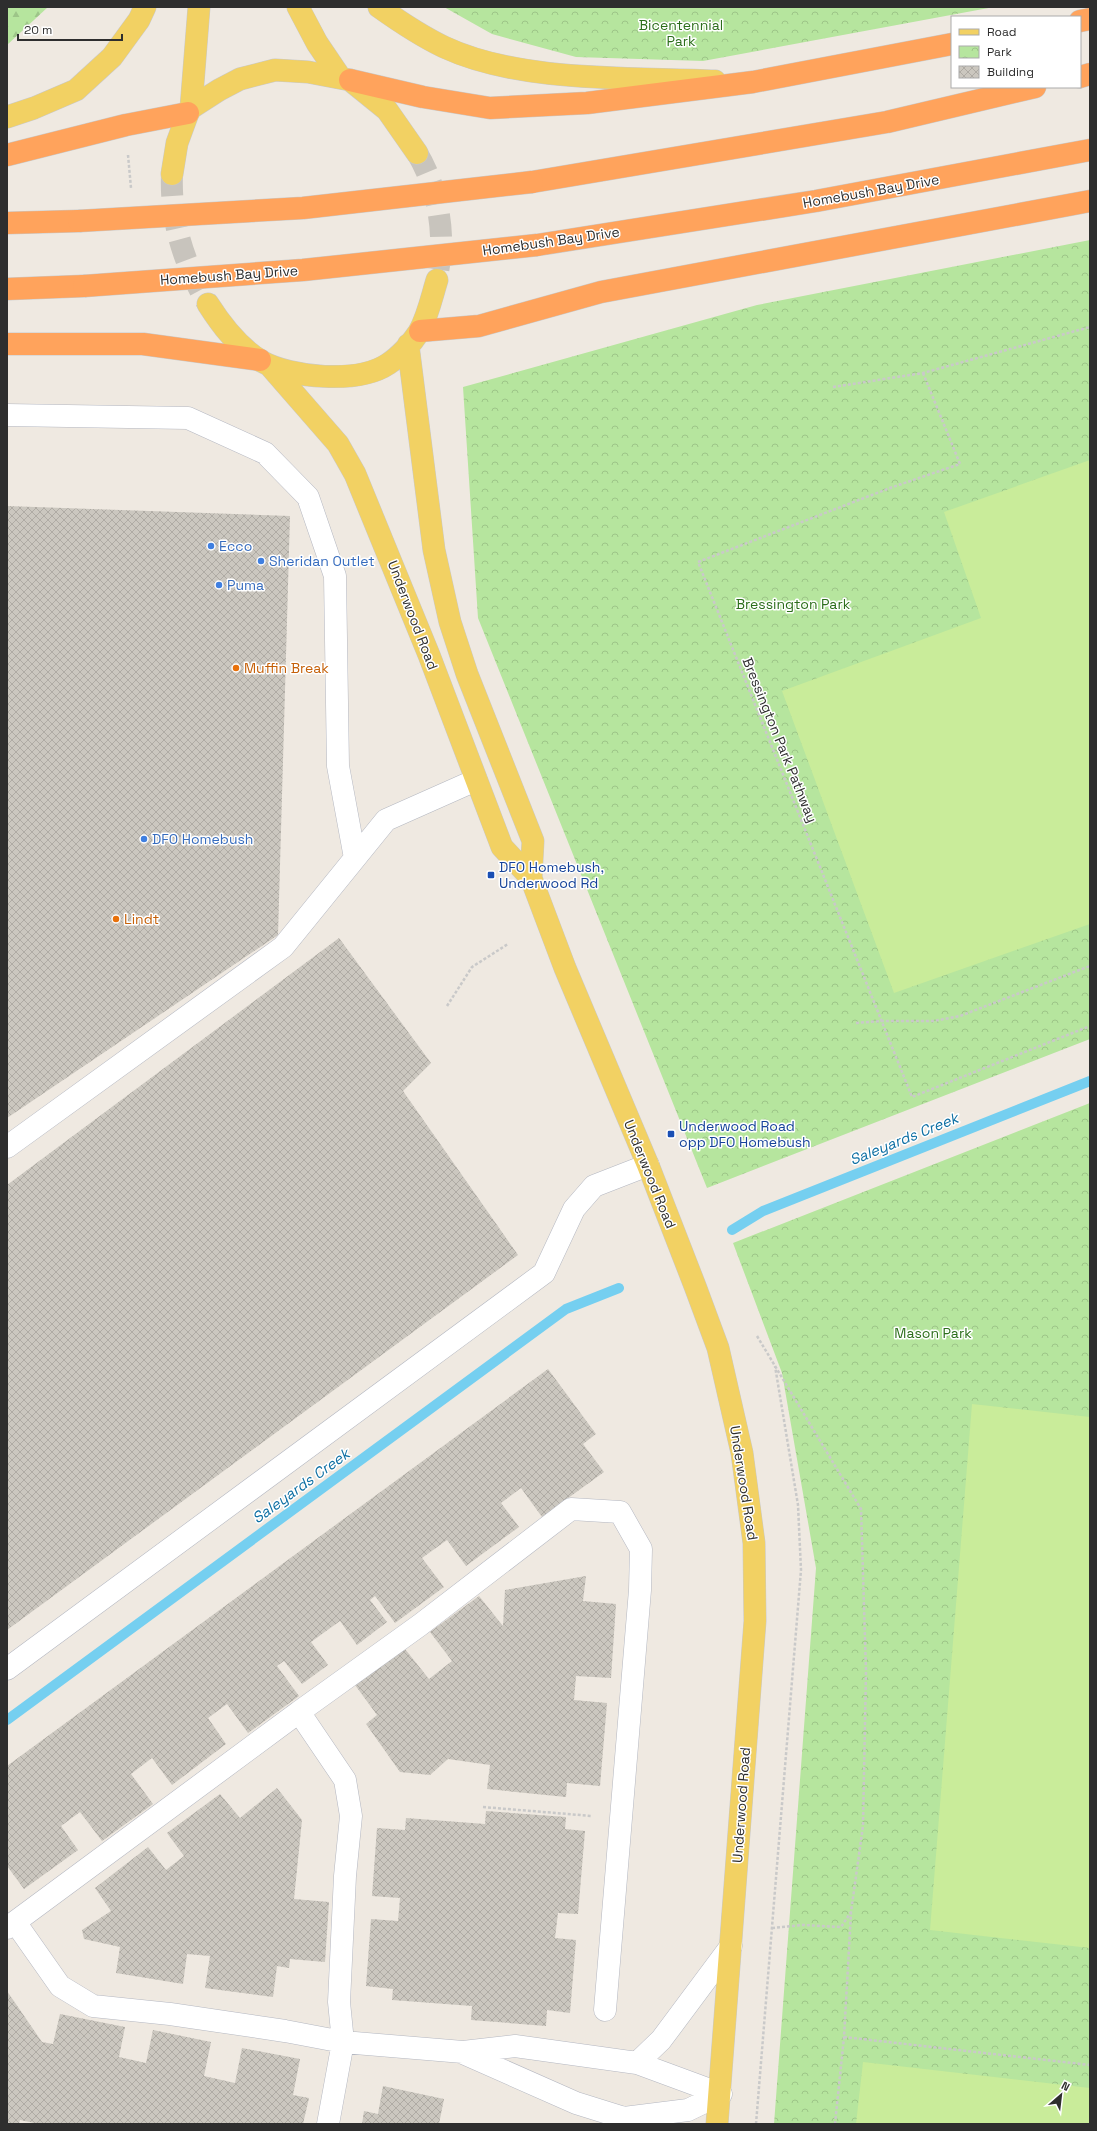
<svg xmlns="http://www.w3.org/2000/svg" width="1097" height="2131" viewBox="0 0 1097 2131" font-family="'Space Grotesk',sans-serif">
	<defs>
		<pattern id="forest-firs" width="22" height="20" patternUnits="userSpaceOnUse"><rect width="22" height="20" fill="#b6e59e"/><path d="M5 1l3.5 6h-7zM16 11l3.5 6h-7z" fill="#9dc588"/></pattern>
		<pattern id="park-crowns" width="20" height="18" patternUnits="userSpaceOnUse"><rect width="20" height="18" fill="#b6e59e"/><path d="M2 6a3 3 0 1 1 6 0M12 15a3 3 0 1 1 6 0" fill="none" stroke="#9dc588"/></pattern>
		<pattern id="building-cross-hatch" width="8" height="8" patternUnits="userSpaceOnUse"><rect width="8" height="8" fill="#cbc7bf"/><path d="M0 0l8 8M0 8l8-8" fill="none" stroke="#afaba4"/></pattern>
	</defs>
	<rect width="100%" height="100%" fill="#efe9e1"/>
	<!-- forest -->
	<path fill="url(#forest-firs)" d="M 7,7 L 48,7 L 7,45 Z"/>
	<!-- park -->
	<path fill="url(#park-crowns)" d="M 444,7 L 994,7 L 703,61 L 576,57 L 492,34 Z
		M 1090,240 L 1090,1039 L 707,1188 L 478,618 L 463,387 L 757,305 Z
		M 1090,1103 L 1090,2124 L 774,2124 L 816,1568 L 782,1373 L 733,1243 Z"/>
	<!-- pitch -->
	<path fill="#c9ec9a" d="M 1090,460 L 1090,924 L 894,993 L 782,691 L 981,618 L 944,512 Z
		M 972,1404 L 1090,1417 L 1090,1948 L 930,1930 Z
		M 863,2062 L 1090,2088 L 1090,2124 L 856,2124 Z"/>
	<g fill="none" stroke-linecap="round" stroke-linejoin="round">
		<!-- stream -->
		<path stroke="#75cff0" stroke-width="10" d="M 732,1230 L 763,1211 L 1090,1081
			M 7,1720 L 566,1309 L 619,1288"/>
	</g>
	<!-- building -->
	<path fill="url(#building-cross-hatch)" d="M 7,506 L 290,516 L 278,935 L 7,1118 Z
		M 339,938 L 431,1063 L 403,1091 L 518,1255 L 7,1630 L 7,1185 Z
		M 548,1369 L 596,1434 L 583,1444 L 604,1472 L 542,1517 L 521,1488 L 501,1503 L 519,1527 L 466,1566 L 447,1540 L 422,1558 L 444,1587 L 395,1623 L 375,1596 L 370,1600 L 387,1622 L 357,1645 L 340,1621 L 311,1642 L 328,1665 L 302,1684 L 284,1661 L 277,1666 L 299,1696 L 248,1733 L 227,1704 L 208,1718 L 226,1744 L 172,1785 L 152,1758 L 131,1774 L 153,1804 L 102,1841 L 80,1812 L 61,1826 L 78,1850 L 24,1889 L 7,1866 L 7,1766 Z
		M 586,1576 L 583,1601 L 616,1604 L 611,1678 L 576,1676 L 574,1700 L 607,1703 L 600,1786 L 567,1783 L 566,1797 L 487,1789 L 490,1765 L 448,1759 L 430,1775 L 400,1772 L 366,1724 L 377,1715 L 355,1685 L 405,1649 L 429,1679 L 452,1661 L 430,1632 L 479,1596 L 503,1626 L 505,1590 Z
		M 277,1788 L 302,1820 L 294,1899 L 329,1902 L 325,1962 L 290,1959 L 289,1968 L 277,1966 L 273,1997 L 205,1988 L 210,1956 L 187,1954 L 183,1984 L 116,1973 L 120,1947 L 84,1939 L 82,1930 L 111,1911 L 95,1888 L 148,1847 L 166,1870 L 184,1856 L 167,1833 L 220,1794 L 240,1818 Z
		M 486,1811 L 566,1817 L 565,1829 L 585,1831 L 578,1914 L 558,1913 L 555,1938 L 576,1940 L 570,2013 L 547,2010 L 546,2026 L 471,2020 L 472,2006 L 392,2000 L 393,1989 L 366,1986 L 371,1919 L 398,1921 L 400,1898 L 372,1896 L 377,1828 L 405,1830 L 406,1818 L 485,1824 Z
		M 7,1991 L 42,2042 L 53,2044 L 60,2014 L 125,2027 L 119,2057 L 146,2063 L 153,2030 L 211,2042 L 204,2076 L 235,2083 L 242,2048 L 300,2059 L 293,2095 L 309,2098 L 303,2124 L 39,2124 L 20,2120 L 19,2124 L 7,2124 Z
		M 383,2086 L 444,2099 L 439,2124 L 362,2124 L 364,2111 L 378,2114 Z"/>
	<g fill="none" stroke-linecap="round" stroke-linejoin="round">
		<!-- major-tunnel -->
		<path stroke="#c8c4bd" stroke-width="22" stroke-dasharray="22 11" stroke-linecap="butt" d="M 417,153 C 433,179 442,215 441,246 C 441,257 438,269 437,280
			M 172,174 C 170,220 184,265 208,304"/>
		<!-- minor casing -->
		<g stroke="#b4b7c1" stroke-width="23">
			<path id="minor" d="M 7,415 L 188,418 L 265,453 L 308,497 L 335,576 L 338,766 L 355,858
				M 7,1147 L 283,947 L 386,820 L 476,780
				M 7,1669 L 544,1273 L 574,1209 L 594,1186 L 648,1165
				M 299,1712 L 420,1625 L 571,1509 L 620,1512 L 641,1549 L 640,1590 L 605,2010
				M 15,1922 L 299,1712 L 345,1780 L 351,1816 L 345,1876 L 339,2002 L 343,2042 L 463,2052 L 515,2046 L 637,2063 L 721,2094
				M 7,1928 L 15,1922 L 60,1986 L 93,2006 L 170,2014 L 285,2031 L 343,2042 L 328,2124
				M 463,2053 L 576,2103 L 624,2118 L 688,2110 L 721,2094
				M 637,2063 L 661,2040 L 731,1946"/>
		</g>
		<!-- major casing -->
		<g stroke="#c9c9c9" stroke-width="23">
			<path id="major" d="M 298,7 L 317,43 L 340,77
				M 379,7 C 400,22 421,36 444,47 C 521,83 631,77 715,81
				M 191,108 L 199,7
				M 7,117 L 34,108 L 76,90 L 112,57 L 139,20 L 145,7
				M 172,174 L 177,143 L 188,113 L 191,108 L 219,90 L 240,79 L 275,70 L 308,72 L 350,80 L 387,110 L 417,153
				M 208,304 C 222,326 238,347 261,361 C 291,378 358,384 388,364 C 399,357 412,343 419,332 C 428,316 432,296 437,280
				M 408,345 L 434,550 L 450,622 L 467,674 L 533,841 L 531,878
				M 270,366 L 338,444 L 355,474 L 429,655 L 502,847 L 531,878 L 565,968 L 648,1165 L 695,1286 L 718,1348 L 742,1453 L 754,1543 L 755,1621 L 717,2124"/>
		</g>
		<!-- highway casing -->
		<g stroke="#c9c9c9" stroke-width="23">
			<path id="highway" d="M 1080,21 L 1090,19
				M 1080,77 L 1090,74
				M 350,80 L 423,97 L 490,108 L 587,103 L 753,82 L 952,44
				M 7,155 L 126,125 L 188,113
				M 532,182 L 887,122 L 1035,87
				M 7,223 L 79,221
				M 537,245 L 816,201 L 1090,150
				M 7,289 L 84,286
				M 420,331 L 479,326 L 601,292 L 1090,201
				M 7,344 L 143,344 L 260,360"/>
		</g>
		<!-- path -->
		<path stroke="#c9c9c9" stroke-width="2.5" stroke-dasharray="3 2" stroke-linecap="butt" d="M 128,155 L 131,188
			M 923,373 L 960,464 L 890,488 L 698,562 L 912,1097 L 1090,1026
			M 833,387 L 923,373 L 1090,327
			M 447,1006 L 472,967 L 508,944
			M 856,1023 L 881,1021 L 934,1021 L 960,1016 L 1090,966
			M 757,1336 L 861,1509 L 866,1671 L 863,1826 L 851,1912 L 841,1927 L 803,1925 L 773,1928
			M 483,1807 L 592,1816
			M 844,2037 L 1090,2065
			M 756,2124 L 801,1570 L 798,1505 L 775,1366
			M 835,2124 L 844,2037 L 851,1913"/>
		<!-- minor -->
		<use href="#minor" stroke="#fff" stroke-width="22"/>
		<!-- major -->
		<use href="#major" stroke="#f2d163" stroke-width="22"/>
		<!-- highway -->
		<use href="#highway" stroke="#ffa35c" stroke-width="22"/>
		<!-- highway-bridge casing -->
		<g stroke="#c9c9c9" stroke-width="23" stroke-linecap="butt">
			<path id="highway-bridge" d="M 79,221 L 303,208 L 532,182
				M 84,286 L 303,270 L 537,245"/>
		</g>
		<!-- highway-bridge -->
		<use href="#highway-bridge" stroke="#ffa35c" stroke-width="22"/>
	</g>
	<!-- markers -->
	<g fill="#3f7fe0" stroke="#fff" stroke-width="1.5">
		<circle cx="211" cy="546" r="4"/>
		<circle cx="261" cy="561" r="4"/>
		<circle cx="219" cy="585" r="4"/>
		<circle cx="144" cy="839" r="4"/>
	</g>
	<g fill="#e8710a" stroke="#fff" stroke-width="1.5">
		<circle cx="236" cy="668" r="4"/>
		<circle cx="116" cy="919" r="4"/>
	</g>
	<g fill="#1a4fb4" stroke="#fff" stroke-width="1.5">
		<rect x="487" y="871" width="8" height="8" rx="2"/>
		<rect x="667" y="1130" width="8" height="8" rx="2"/>
	</g>
	<g text-anchor="middle" stroke-width="3" stroke-linejoin="round" paint-order="stroke">
		<!-- park labels -->
		<g font-size="14" fill="#2c6e1b" stroke="#fff">
			<text x="681" y="30">Bicentennial<tspan x="681" dy="16">Park</tspan></text>
			<text x="793" y="609">Bressington Park</text>
			<text x="933" y="1338">Mason Park</text>
		</g>
		<!-- street labels -->
		<g font-size="14" fill="#2e2e2e" stroke="#fff">
			<text transform="translate(871 191) rotate(-10)" y="5">Homebush Bay Drive</text>
			<text transform="translate(551 241) rotate(-8)" y="5">Homebush Bay Drive</text>
			<text transform="translate(229 275) rotate(-4)" y="5">Homebush Bay Drive</text>
			<text transform="translate(413 615) rotate(69)" y="5">Underwood Road</text>
			<text transform="translate(780 740) rotate(68)" y="5">Bressington Park Pathway</text>
			<text transform="translate(650 1174) rotate(68)" y="5">Underwood Road</text>
			<text transform="translate(744 1483) rotate(81)" y="5">Underwood Road</text>
			<text transform="translate(741 1805) rotate(-86)" y="5">Underwood Road</text>
		</g>
		<!-- shop labels -->
		<g font-size="14" fill="#366cbe" stroke="#fff" text-anchor="start">
			<text x="219" y="551">Ecco</text>
			<text x="269" y="566">Sheridan Outlet</text>
			<text x="227" y="590">Puma</text>
			<text x="152" y="844">DFO Homebush</text>
		</g>
		<!-- food labels -->
		<g font-size="14" fill="#c56008" stroke="#fff" text-anchor="start">
			<text x="244" y="673">Muffin Break</text>
			<text x="124" y="924">Lindt</text>
		</g>
		<!-- transit labels -->
		<g font-size="14" fill="#164399" stroke="#fff" text-anchor="start">
			<text x="499" y="872">DFO Homebush,<tspan x="499" dy="16">Underwood Rd</tspan></text>
			<text x="679" y="1131">Underwood Road<tspan x="679" dy="16">opp DFO Homebush</tspan></text>
		</g>
		<!-- water labels -->
		<g font-size="15" font-style="italic" fill="#0d6fa3" stroke="#fff">
			<text transform="translate(904 1139) rotate(-22)" y="5">Saleyards Creek</text>
			<text transform="translate(301 1486) rotate(-36)" y="5">Saleyards Creek</text>
		</g>
	</g>
	<!-- border -->
	<rect width="1097" height="2131" fill="none" stroke="#2e2e2e" stroke-width="16"/>
	<!-- legend -->
	<rect x="951" y="16" width="130" height="72" fill="#ffffff" stroke="#ababab"/>
	<rect x="959" y="29" width="20" height="6" fill="#f2d163" stroke="#ababab"/>
	<text x="987" y="36" font-size="12" fill="#2e2e2e">Road</text>
	<rect x="959" y="46" width="20" height="12" fill="url(#park-crowns)" stroke="#ababab"/>
	<text x="987" y="56" font-size="12" fill="#2e2e2e">Park</text>
	<rect x="959" y="66" width="20" height="12" fill="url(#building-cross-hatch)" stroke="#ababab"/>
	<text x="987" y="76" font-size="12" fill="#2e2e2e">Building</text>
	<!-- north arrow -->
	<g transform="translate(1061 2095) rotate(28)" stroke="#ffffff" stroke-width="3" paint-order="stroke">
	<path d="M0-3L7 15L0 10L-7 15Z" fill="#2e2e2e"/>
	<text y="-6" font-size="11" font-weight="bold" text-anchor="middle" fill="#2e2e2e">N</text>
	</g>
	<!-- scale -->
	<path d="M18 34v6h104v-6" fill="none" stroke="#2e2e2e" stroke-width="2"/>
	<text x="24" y="34" font-size="12" fill="#2e2e2e" stroke="#ffffff" stroke-width="3" paint-order="stroke">20 m</text>
</svg>
